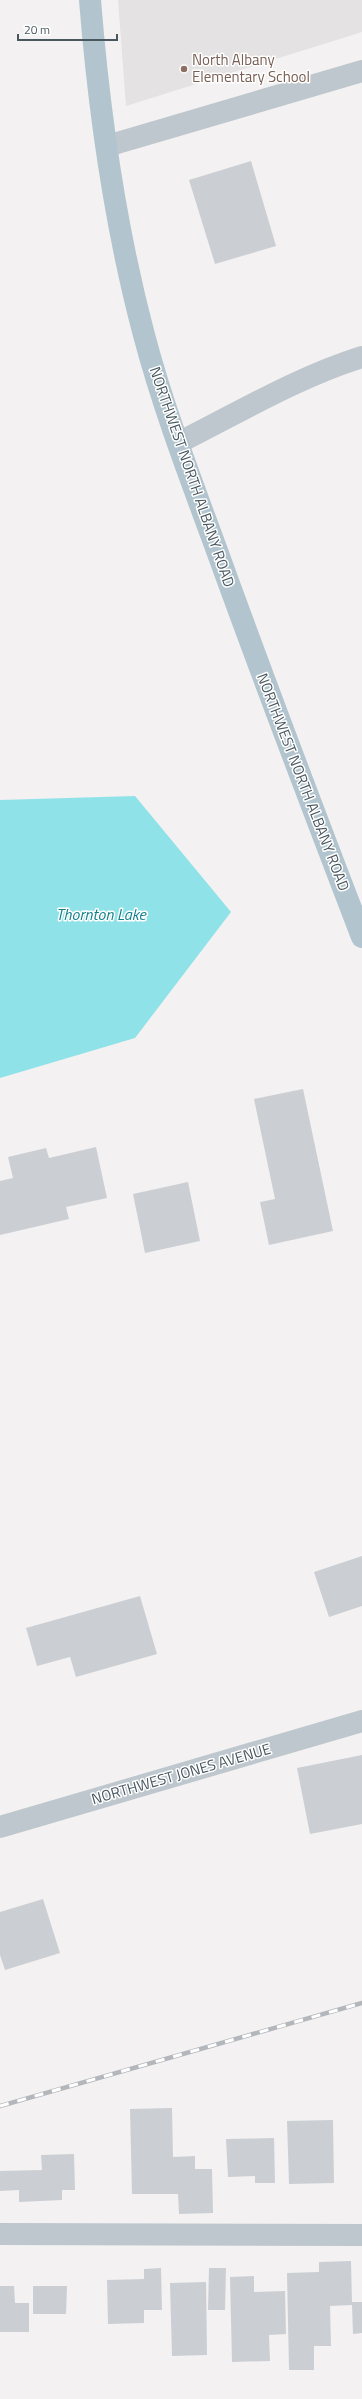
<svg xmlns="http://www.w3.org/2000/svg" width="362" height="2399" viewBox="0 0 362 2399" font-family="'Titillium Web',sans-serif">
	<rect width="100%" height="100%" fill="#f3f1f1"/>
	<!-- education -->
	<path fill="#e4e2e3" d="M 118,0 L 362,0 L 362,32 L 126,106 Z"/>
	<!-- water -->
	<path fill="#90e2e9" d="M 135,796 L 231,912 L 135,1038 L 0,1078 L 0,800 Z"/>
	<!-- building -->
	<path fill="#cbcfd3" d="M 251,161 L 276,246 L 215,264 L 189,180 Z
		M 303,1089 L 333,1231 L 269,1245 L 260,1202 L 275,1199 L 254,1099 Z
		M 96,1147 L 107,1198 L 66,1207 L 69,1219 L 0,1235 L 0,1181 L 13,1178 L 8,1157 L 46,1148 L 49,1158 Z
		M 188,1182 L 200,1241 L 145,1253 L 133,1194 Z
		M 362,1556 L 362,1606 L 329,1617 L 314,1572 Z
		M 140,1596 L 157,1654 L 76,1677 L 70,1657 L 37,1666 L 26,1628 Z
		M 362,1755 L 362,1824 L 310,1834 L 297,1768 Z
		M 43,1899 L 60,1953 L 5,1970 L 0,1955 L 0,1912 Z
		M 172,2108 L 173,2157 L 195,2156 L 195,2169 L 212,2169 L 213,2213 L 179,2214 L 178,2194 L 132,2194 L 130,2109 Z
		M 333,2120 L 334,2183 L 289,2184 L 287,2121 Z
		M 274,2138 L 275,2183 L 255,2183 L 255,2176 L 228,2177 L 226,2139 Z
		M 74,2154 L 75,2190 L 62,2190 L 62,2200 L 19,2202 L 19,2190 L 0,2191 L 0,2171 L 42,2170 L 41,2155 Z
		M 351,2261 L 352,2302 L 362,2302 L 362,2333 L 353,2334 L 352,2305 L 330,2306 L 331,2346 L 314,2346 L 314,2370 L 289,2370 L 287,2273 L 319,2272 L 319,2262 Z
		M 161,2268 L 162,2310 L 144,2310 L 144,2323 L 108,2324 L 107,2280 L 144,2279 L 144,2269 Z
		M 209,2268 L 226,2268 L 225,2310 L 208,2310 Z
		M 254,2276 L 254,2292 L 285,2291 L 286,2334 L 269,2335 L 270,2361 L 232,2362 L 230,2277 Z
		M 206,2282 L 207,2355 L 172,2356 L 170,2283 Z
		M 0,2286 L 14,2286 L 15,2303 L 29,2303 L 29,2332 L 0,2332 Z
		M 33,2286 L 67,2286 L 66,2314 L 33,2314 Z"/>
	<g fill="none" stroke-linecap="round" stroke-linejoin="round">
		<!-- minor -->
		<path stroke="#bdc7cd" stroke-width="22" d="M 107,146 L 362,71
			M 178,443 C 238,413 298,377 362,357
			M 0,1827 L 362,1721
			M 0,2234 L 362,2235"/>
		<!-- major -->
		<path stroke="#b2c4ce" stroke-width="22" d="M 90,0 C 99,113 115,226 144,335 C 164,411 193,485 220,559 C 266,686 314,812 362,937"/>
		<!-- rail casing -->
		<g stroke="#b3b7bb" stroke-width="4.5">
			<path id="rail" d="M 0,2106 L 362,2003"/>
		</g>
		<!-- rail -->
		<use href="#rail" stroke="#fff" stroke-width="3" stroke-dasharray="9" stroke-linecap="butt"/>
	</g>
	<!-- markers -->
	<circle fill="#8d6e63" stroke="#fff" stroke-width="1.5" cx="184" cy="69" r="4"/>
	<g text-anchor="middle" stroke-width="3" stroke-linejoin="round" paint-order="stroke">
		<!-- education labels -->
		<g font-size="15" fill="#785e54" stroke="#fff" text-anchor="start">
			<text x="192" y="65">North Albany<tspan x="192" dy="17">Elementary School</tspan></text>
		</g>
		<!-- street labels -->
		<g font-size="15" fill="#49575e" stroke="#fff">
			<text transform="translate(192 477) rotate(71)" y="5">NORTHWEST NORTH ALBANY ROAD</text>
			<text transform="translate(303 782) rotate(69)" y="5">NORTHWEST NORTH ALBANY ROAD</text>
			<text transform="translate(181 1774) rotate(-16)" y="5">NORTHWEST JONES AVENUE</text>
		</g>
		<!-- water labels -->
		<g font-size="16" font-style="italic" fill="#12808a" stroke="#fff">
			<text x="101" y="920">Thornton Lake</text>
		</g>
	</g>
	<!-- scale -->
	<path d="M18 34v6h99v-6" fill="none" stroke="#49575e" stroke-width="2"/>
	<text x="24" y="34" font-size="12" fill="#49575e" stroke="#ffffff" stroke-width="3" paint-order="stroke">20 m</text>
</svg>
